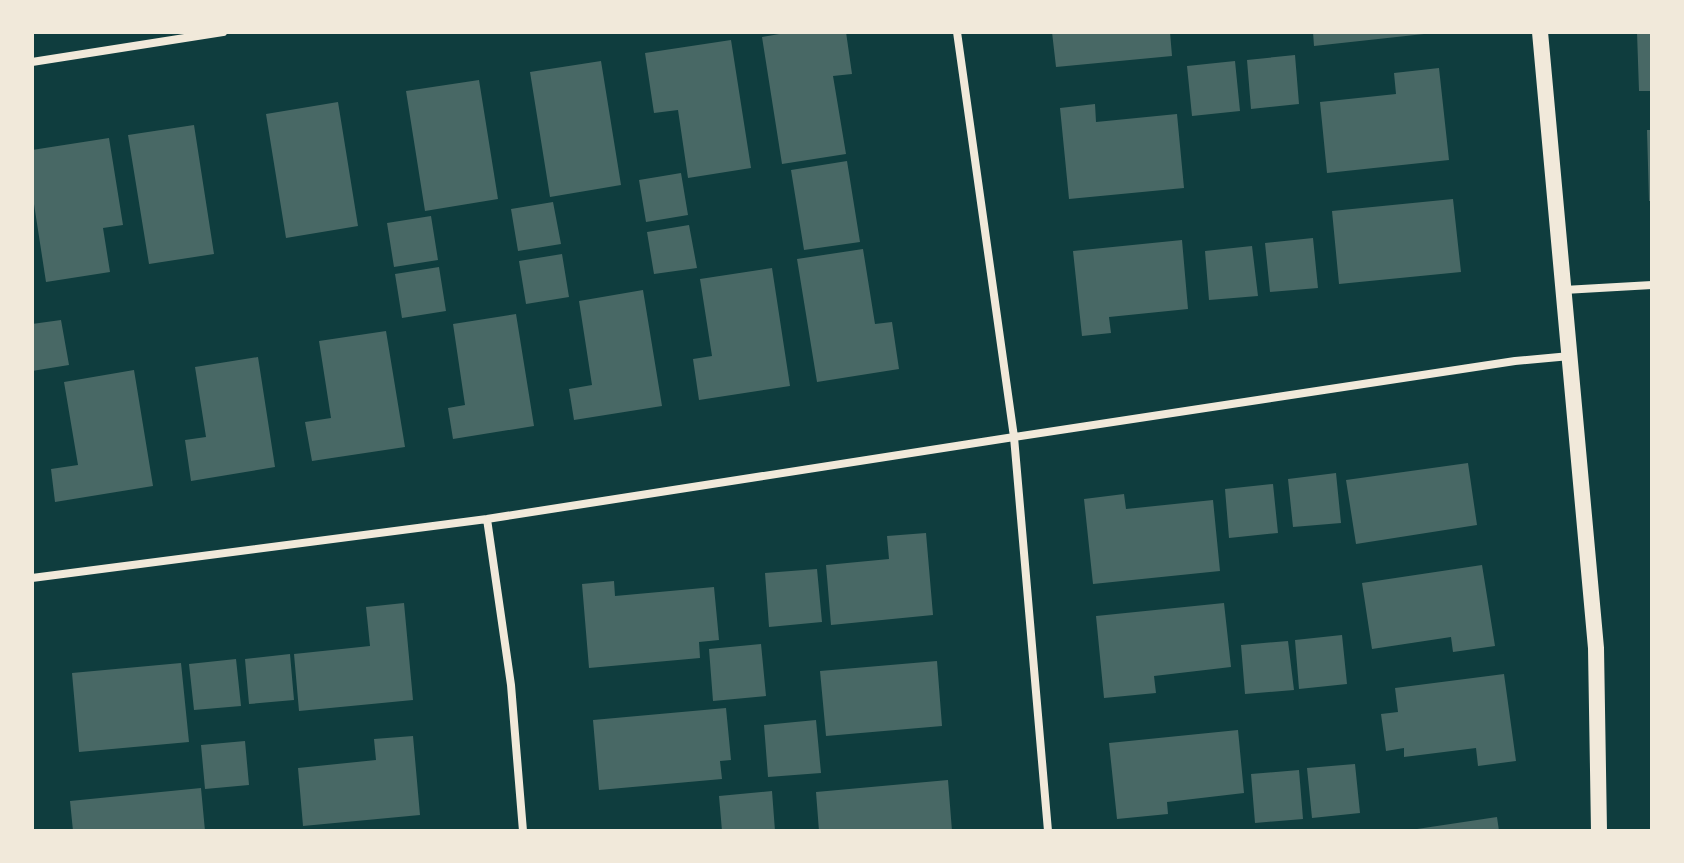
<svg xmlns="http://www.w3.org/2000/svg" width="1684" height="863" viewBox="0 0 1684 863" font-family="Bitter,serif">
	<rect width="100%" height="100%" fill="#0f3d3e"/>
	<!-- building -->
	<path fill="#486865" d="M 791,32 L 846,32 L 852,74 L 833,76 L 846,154 L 782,164 L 762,37 Z
		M 1052,32 L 1170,32 L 1172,56 L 1056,67 Z
		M 1313,32 L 1424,32 L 1424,34 L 1314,46 Z
		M 1637,32 L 1652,32 L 1652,91 L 1639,91 Z
		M 731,40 L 751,168 L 688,178 L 678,110 L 654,113 L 645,53 Z
		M 1295,55 L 1299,104 L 1251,109 L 1247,60 Z
		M 601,61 L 621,185 L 550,197 L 530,72 Z
		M 1235,61 L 1240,111 L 1192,116 L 1187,66 Z
		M 1439,68 L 1449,160 L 1327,173 L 1320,102 L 1396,94 L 1394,73 Z
		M 479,80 L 498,199 L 425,211 L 406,91 Z
		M 338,102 L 358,226 L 286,238 L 266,114 Z
		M 1095,104 L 1096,122 L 1177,114 L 1184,188 L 1069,199 L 1060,108 Z
		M 194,125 L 214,254 L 149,264 L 128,135 Z
		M 1647,130 L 1652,130 L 1652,201 L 1649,201 Z
		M 109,138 L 123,225 L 103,228 L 110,272 L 46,282 L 32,191 L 32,150 Z
		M 847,161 L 860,242 L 804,250 L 791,170 Z
		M 681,173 L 688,215 L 646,222 L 639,180 Z
		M 1453,199 L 1461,272 L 1339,284 L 1332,211 Z
		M 553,202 L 561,244 L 518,251 L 511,209 Z
		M 431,216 L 438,260 L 394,267 L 387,223 Z
		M 689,225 L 697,268 L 654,274 L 647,232 Z
		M 1313,238 L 1318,288 L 1270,292 L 1265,243 Z
		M 1182,240 L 1188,309 L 1109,317 L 1111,333 L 1082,336 L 1073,251 Z
		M 1252,246 L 1258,296 L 1209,300 L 1205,251 Z
		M 863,249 L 875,324 L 892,322 L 899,369 L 817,382 L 797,259 Z
		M 562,254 L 569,297 L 526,304 L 519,261 Z
		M 439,267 L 446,311 L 402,318 L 395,274 Z
		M 772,268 L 790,386 L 699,400 L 693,359 L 712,356 L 700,279 Z
		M 643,290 L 662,406 L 574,420 L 569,389 L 592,385 L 579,301 Z
		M 516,314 L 534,426 L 453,439 L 448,408 L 465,405 L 453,324 Z
		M 61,320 L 69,365 L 32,371 L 32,324 Z
		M 386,331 L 405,447 L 312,461 L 305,422 L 331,418 L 319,341 Z
		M 258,357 L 275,467 L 191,481 L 185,440 L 206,437 L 195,367 Z
		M 134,370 L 153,486 L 55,502 L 51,469 L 78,465 L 64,382 Z
		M 1468,463 L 1477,525 L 1356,544 L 1346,480 Z
		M 1336,473 L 1341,523 L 1293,527 L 1288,479 Z
		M 1273,484 L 1278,533 L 1229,538 L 1225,489 Z
		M 1124,494 L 1126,509 L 1213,500 L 1220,571 L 1093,584 L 1084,499 Z
		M 926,533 L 933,615 L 831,625 L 826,565 L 889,559 L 887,536 Z
		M 1482,565 L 1495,646 L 1453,652 L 1451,637 L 1372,649 L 1362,583 Z
		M 817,569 L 822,622 L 769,627 L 765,573 Z
		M 614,581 L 615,596 L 714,587 L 719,640 L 699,642 L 700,658 L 589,668 L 582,584 Z
		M 404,603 L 413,700 L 299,711 L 294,654 L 370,646 L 366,607 Z
		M 1224,603 L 1231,667 L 1154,676 L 1156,693 L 1104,698 L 1096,616 Z
		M 1342,635 L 1347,684 L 1299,689 L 1295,640 Z
		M 1288,641 L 1294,690 L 1245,694 L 1241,645 Z
		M 761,644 L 766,696 L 713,701 L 709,649 Z
		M 290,654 L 294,700 L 249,704 L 245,659 Z
		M 236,659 L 241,706 L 194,710 L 189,664 Z
		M 937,661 L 942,726 L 826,736 L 820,671 Z
		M 181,663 L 189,742 L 79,752 L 72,673 Z
		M 1504,674 L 1516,761 L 1478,766 L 1476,748 L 1404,757 L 1404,748 L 1386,751 L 1381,714 L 1398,712 L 1395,688 Z
		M 726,708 L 731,760 L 720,761 L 722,779 L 599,790 L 593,720 Z
		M 816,720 L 821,773 L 768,777 L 764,725 Z
		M 1238,730 L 1244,793 L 1167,802 L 1168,814 L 1117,819 L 1109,743 Z
		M 413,736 L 420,815 L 303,826 L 298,768 L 376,760 L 374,739 Z
		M 245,741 L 249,785 L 205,789 L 201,745 Z
		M 1355,764 L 1360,813 L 1312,818 L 1307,768 Z
		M 1299,770 L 1303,819 L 1255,823 L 1251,774 Z
		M 948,780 L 952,831 L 819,831 L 816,792 Z
		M 201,788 L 205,831 L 73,831 L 70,801 Z
		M 772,791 L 775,831 L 722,831 L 719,796 Z
		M 1497,817 L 1499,831 L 1417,831 L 1417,829 Z"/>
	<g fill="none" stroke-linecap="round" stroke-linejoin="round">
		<!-- minor -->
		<path stroke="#f1e9da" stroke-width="8" d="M 957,32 L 1014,437 L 1048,831
			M 32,62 L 223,32
			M 1564,290 L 1652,285
			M 487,519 L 511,685 L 523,831
			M 32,578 L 487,519 L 1014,437 L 1515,361 L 1570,356"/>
		<!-- secondary -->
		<path stroke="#f1e9da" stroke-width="16" d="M 1540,32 L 1596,648 L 1599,831"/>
	</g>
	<!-- border -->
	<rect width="1684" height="863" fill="none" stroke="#f1e9da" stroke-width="68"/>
</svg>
